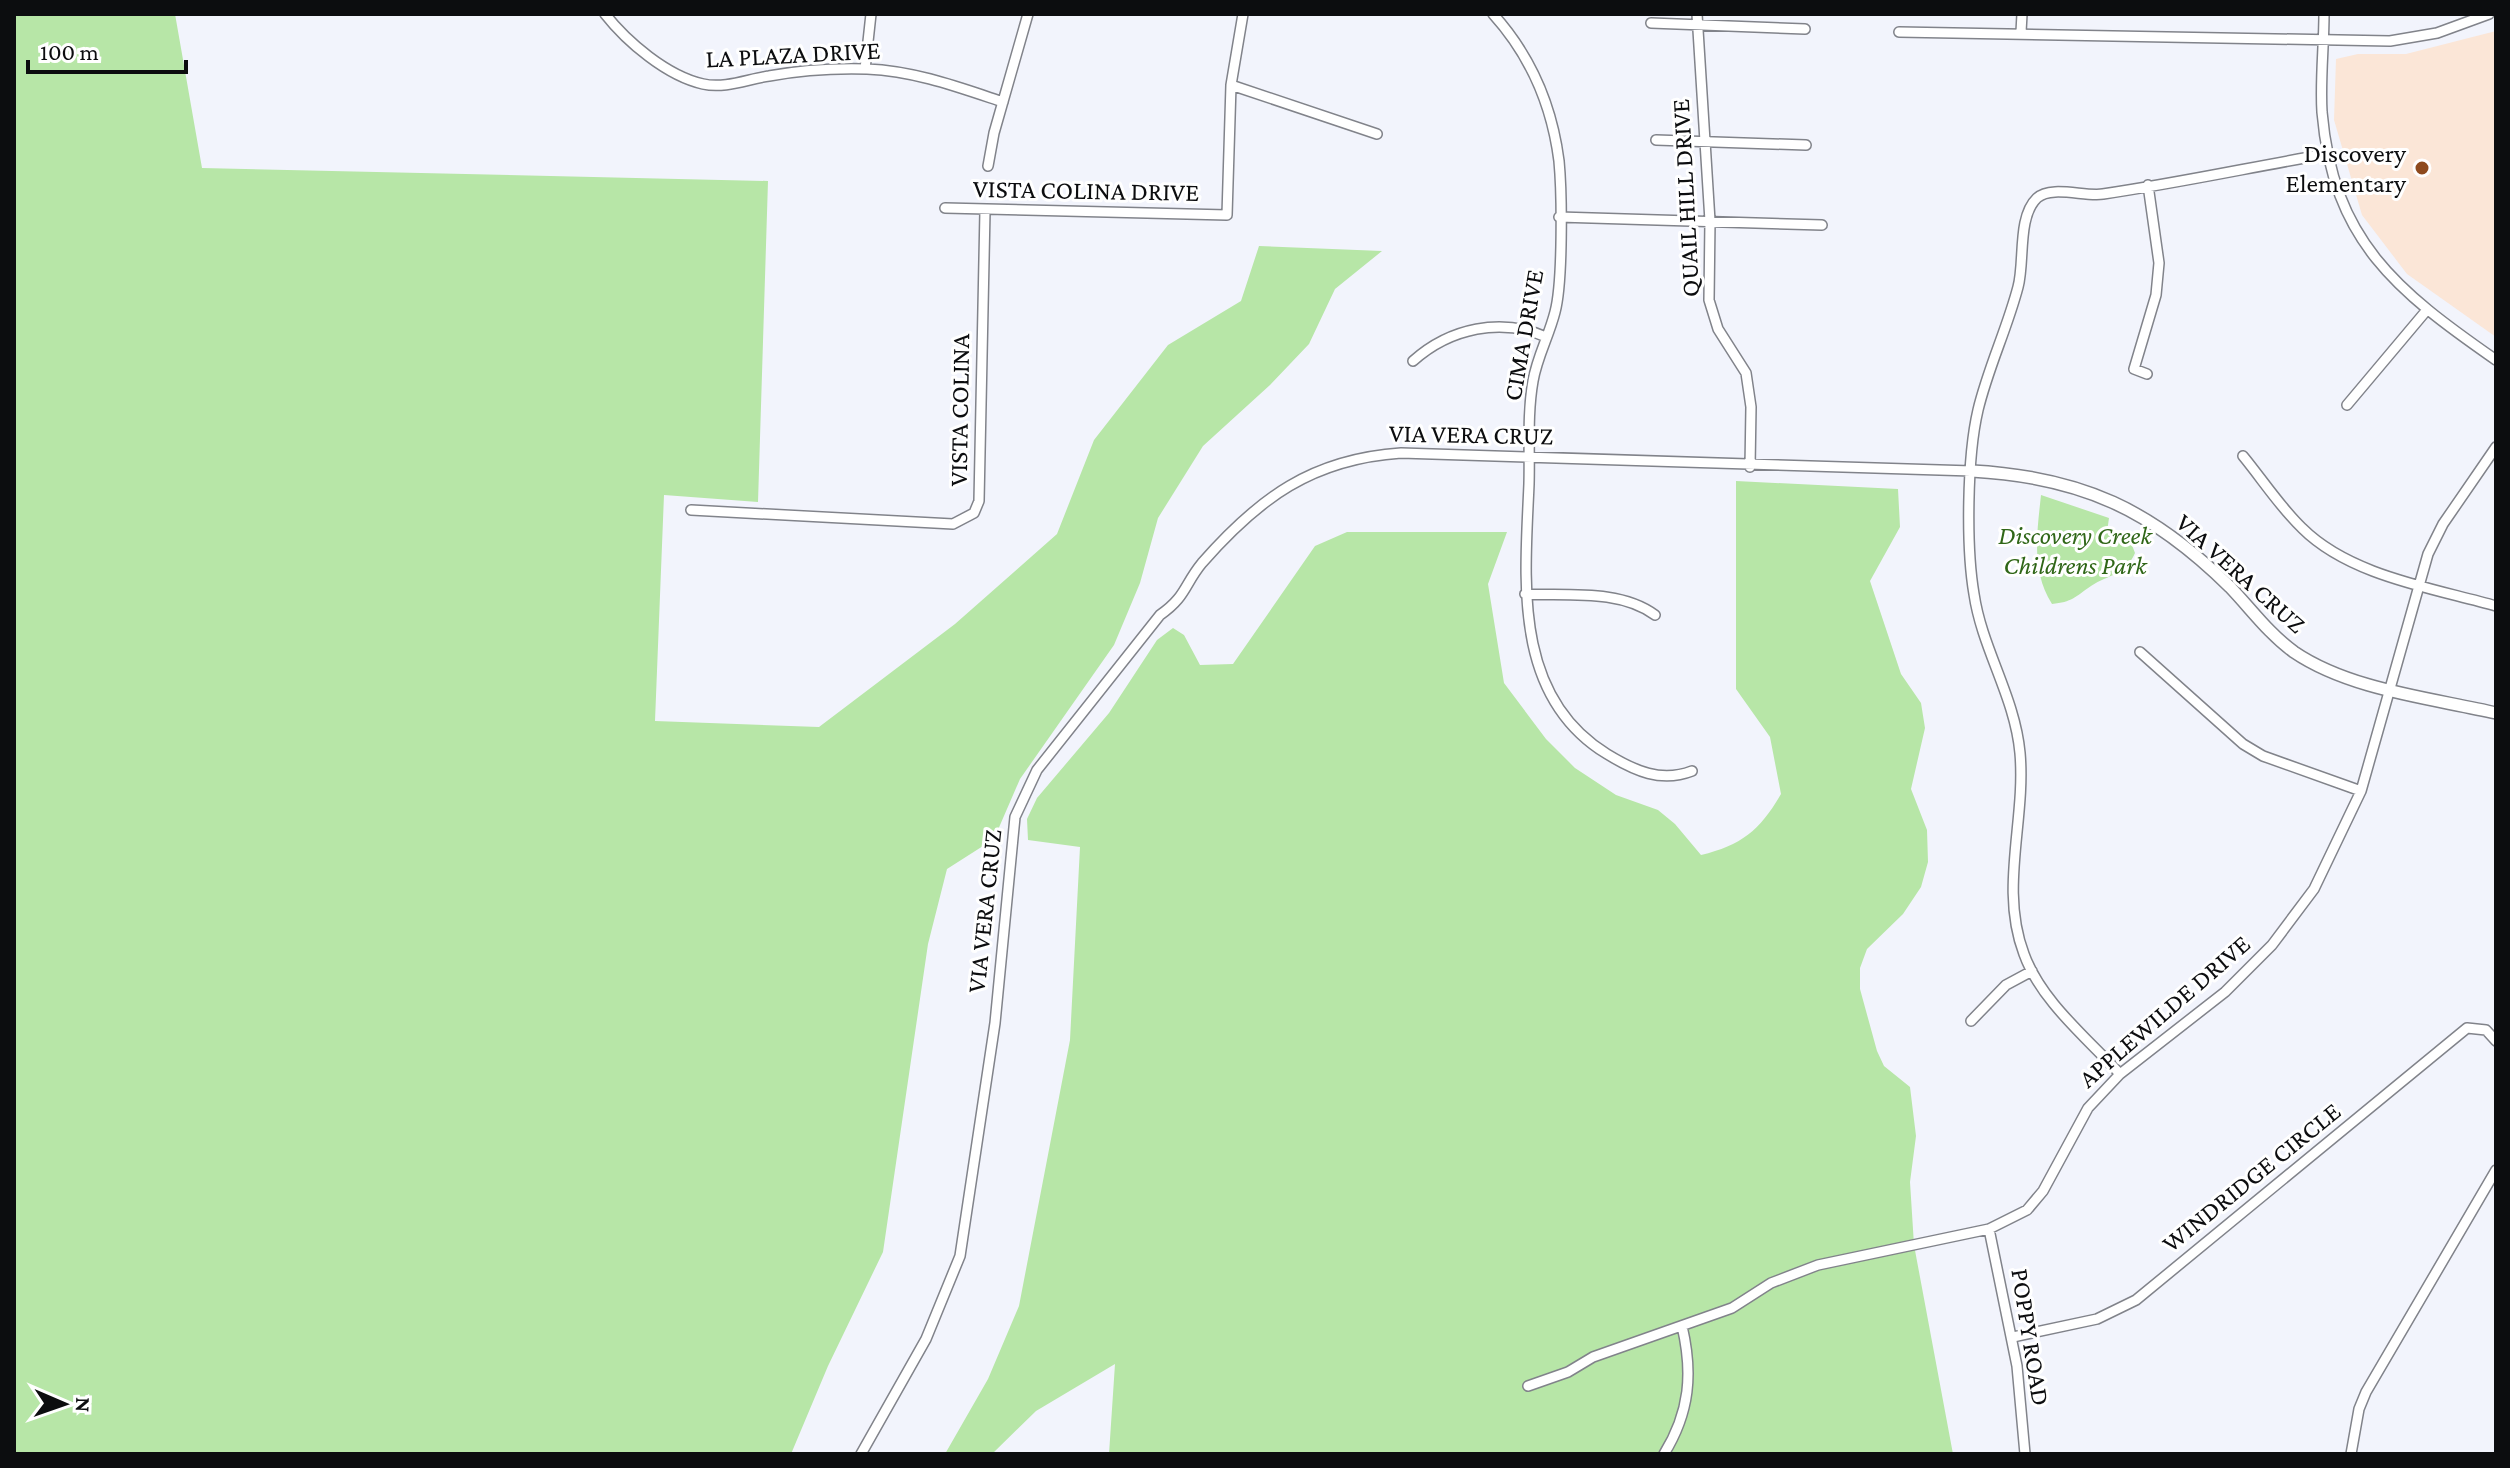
<svg xmlns="http://www.w3.org/2000/svg" width="2510" height="1468" viewBox="0 0 2510 1468" font-family="'Crimson Pro',serif">
	<rect width="100%" height="100%" fill="#f2f4fc"/>
	<!-- education -->
	<path fill="#fbe6d7" d="M 2496,31 L 2496,337 L 2407,274 L 2362,215 L 2334,120 L 2336,59 L 2358,54 L 2406,54 Z"/>
	<!-- green -->
	<path fill="#b7e6a7" d="M 14,14 L 175,14 L 202,168 L 768,181 L 758,502 L 664,495 L 655,721 L 819,727 L 955,624 L 1057,534 L 1094,440 L 1168,345 L 1241,301 L 1259,246 L 1382,251 L 1335,289 L 1309,344 L 1270,385 L 1203,446 L 1158,518 L 1140,583 L 1114,645 L 1020,779 L 994,839 L 947,869 L 928,944 L 883,1252 L 828,1366 L 791,1454 L 14,1454 Z
		M 1736,481 L 1898,489 L 1900,527 L 1870,581 L 1901,674 L 1921,703 L 1925,728 L 1911,789 L 1927,830 L 1928,862 L 1921,887 L 1903,914 L 1867,949 L 1860,968 L 1860,989 L 1877,1051 L 1884,1066 L 1910,1087 L 1916,1136 L 1910,1182 L 1914,1245 L 1953,1454 L 1109,1454 L 1115,1364 L 1036,1411 L 992,1454 L 945,1454 L 988,1379 L 1019,1306 L 1070,1040 L 1080,847 L 1028,840 L 1027,819 L 1037,798 L 1109,713 L 1157,640 L 1173,628 L 1184,635 L 1200,665 L 1233,664 L 1315,546 L 1347,532 L 1507,532 L 1488,584 L 1504,683 L 1546,739 L 1575,768 L 1616,795 L 1658,810 L 1675,824 L 1701,855 C 1742,845 1760,830 1781,794 L 1770,737 L 1736,689 Z
		M 2041,495 L 2109,518 L 2107,532 L 2130,540 L 2135,553 C 2125,576 2109,574 2091,586 C 2075,597 2072,602 2052,604 C 2031,571 2037,533 2041,495 Z"/>
	<g fill="none" stroke-linecap="round" stroke-linejoin="round">
		<!-- minor casing -->
		<g stroke="#81838a" stroke-width="12">
			<path id="minor" d="M 605,14 C 627,42 667,76 703,84 C 725,89 748,79 769,76 C 802,70 834,68 867,69 C 915,71 958,87 1003,102
				M 1493,14 C 1530,55 1552,106 1559,161 C 1562,193 1563,282 1555,312 C 1549,336 1537,357 1533,381 C 1527,415 1530,450 1529,484 C 1525,580 1512,696 1607,754 C 1635,771 1661,783 1692,771
				M 1697,14 L 1710,221 L 1709,300 L 1718,329 L 1746,373 L 1751,407 L 1750,467
				M 2324,14 C 2324,46 2320,80 2322,112 C 2333,241 2397,291 2496,360
				M 1651,23 L 1805,29
				M 1899,32 L 2390,41 L 2437,33 L 2489,14
				M 2021,32 L 2022,14
				M 865,69 L 871,14
				M 1231,85 L 1377,134
				M 1656,140 L 1806,145
				M 988,166 L 994,133 L 1028,14
				M 945,208 L 1227,215 L 1231,85 L 1243,14
				M 1559,217 L 1822,225
				M 1413,361 C 1450,328 1501,317 1546,337
				M 2147,374 L 2134,369 L 2156,295 L 2159,263 L 2148,185
				M 2347,405 L 2426,311
				M 2243,456 C 2262,479 2280,507 2302,528 C 2350,576 2433,588 2496,606
				M 691,510 L 953,524 L 974,513 L 979,501 L 985,211
				M 1525,594 C 1567,596 1620,589 1655,615
				M 2140,652 L 2243,744 L 2263,756 L 2361,791
				M 1971,1021 L 2006,985 L 2032,971
				M 2120,1074 C 2087,1038 2041,1001 2024,954 C 1999,888 2026,821 2020,753 C 2015,697 1982,649 1974,594 C 1966,547 1967,457 1978,410 C 1988,368 2007,329 2018,287 C 2025,262 2017,217 2037,198 C 2051,185 2085,197 2103,194 C 2178,183 2252,167 2327,154
				M 1989,1229 L 2017,1366 L 2025,1454
				M 2013,1337 L 2097,1319 L 2136,1300 L 2467,1028 L 2486,1030 L 2496,1041
				M 1528,1386 L 1568,1372 L 1593,1357 L 1732,1308 L 1771,1283 L 1818,1265 L 1989,1229 L 2027,1210 L 2043,1191 L 2088,1108 L 2120,1074 L 2225,992 L 2272,945 L 2314,889 L 2361,791 L 2428,554 L 2443,524 L 2496,447
				M 861,1454 L 926,1339 L 960,1256 L 995,1023 L 1015,817 L 1037,770 L 1160,615 C 1186,597 1184,585 1202,563 C 1259,498 1312,459 1401,453 L 1972,471
				M 1664,1454 C 1690,1412 1693,1373 1682,1326
				M 2351,1454 L 2359,1409 L 2366,1392 L 2496,1170"/>
		</g>
		<!-- tertiary casing -->
		<g stroke="#81838a" stroke-width="14">
			<path id="tertiary" d="M 1972,471 C 2082,477 2152,510 2230,587 C 2251,609 2269,634 2294,652 C 2350,690 2431,698 2496,713"/>
		</g>
		<!-- minor -->
		<use href="#minor" stroke="#fff" stroke-width="9"/>
		<!-- tertiary -->
		<use href="#tertiary" stroke="#fff" stroke-width="11"/>
	</g>
	<!-- markers -->
	<circle fill="#8e4a1e" stroke="#fff" stroke-width="3" cx="2422" cy="168" r="8"/>
	<g text-anchor="middle" stroke-width="6" stroke-linejoin="round" paint-order="stroke">
		<!-- street labels -->
		<g font-size="26" fill="#0c0d0f" stroke="#fff">
			<text transform="translate(793 54) rotate(-3)" y="9">LA PLAZA DRIVE</text>
			<text transform="translate(1086 190) rotate(1)" y="9">VISTA COLINA DRIVE</text>
			<text transform="translate(1685 198) rotate(-93)" y="9">QUAIL HILL DRIVE</text>
			<text transform="translate(1523 335) rotate(-80)" y="9">CIMA DRIVE</text>
			<text transform="translate(959 410) rotate(-89)" y="9">VISTA COLINA</text>
			<text transform="translate(1471 434) rotate(1)" y="9">VIA VERA CRUZ</text>
			<text transform="translate(2241 573) rotate(42)" y="9">VIA VERA CRUZ</text>
			<text transform="translate(984 911) rotate(-84)" y="9">VIA VERA CRUZ</text>
			<text transform="translate(2164 1011) rotate(-41)" y="9">APPLEWILDE DRIVE</text>
			<text transform="translate(2251 1177) rotate(-39)" y="9">WINDRIDGE CIRCLE</text>
			<text transform="translate(2031 1337) rotate(81)" y="9">POPPY ROAD</text>
		</g>
		<!-- poi labels -->
		<g font-size="26" fill="#0c0d0f" stroke="#fff" text-anchor="end">
			<text x="2406" y="162">Discovery<tspan x="2406" dy="30">Elementary</tspan></text>
		</g>
		<!-- park labels -->
		<g font-size="26" font-style="italic" fill="#2f6617" stroke="#fff">
			<text x="2075" y="544">Discovery Creek<tspan x="2075" dy="30">Childrens Park</tspan></text>
		</g>
	</g>
	<!-- border -->
	<rect width="2510" height="1468" fill="none" stroke="#0c0d0f" stroke-width="32"/>
	<!-- north arrow -->
	<g transform="translate(64 1404) rotate(92)" stroke="#ffffff" stroke-width="6" paint-order="stroke">
	<path d="M0-6L14 30L0 20L-14 30Z" fill="#0c0d0f"/>
	<text y="-12" font-size="22" font-weight="bold" text-anchor="middle" fill="#0c0d0f">N</text>
	</g>
	<!-- scale -->
	<path d="M28 60v12h158v-12" fill="none" stroke="#0c0d0f" stroke-width="4"/>
	<text x="40" y="60" font-size="24" fill="#0c0d0f" stroke="#ffffff" stroke-width="6" paint-order="stroke">100 m</text>
</svg>
